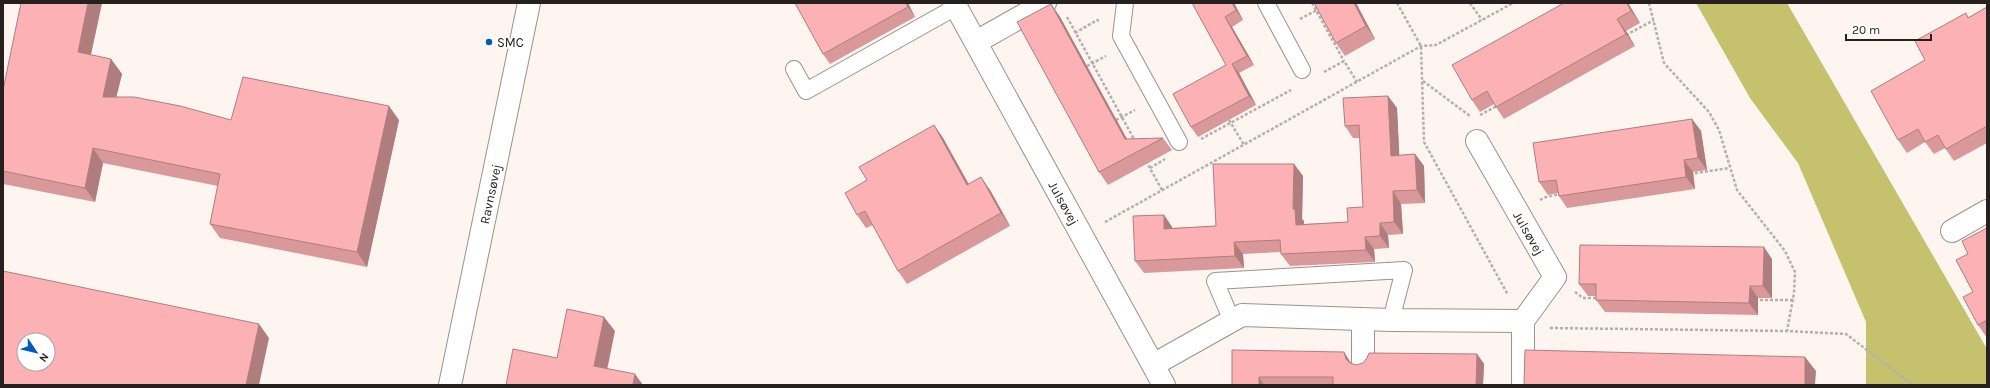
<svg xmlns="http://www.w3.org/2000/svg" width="1990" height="388" viewBox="0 0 1990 388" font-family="Karla,sans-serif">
	<rect width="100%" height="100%" fill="#fef5f0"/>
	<!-- forest -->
	<path fill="#c5c16c" d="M 1696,3 L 1787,3 L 1987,349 L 1987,385 L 1866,385 L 1866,322 L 1798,163 L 1750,98 Z"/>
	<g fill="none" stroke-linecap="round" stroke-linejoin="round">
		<!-- lane casing -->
		<g stroke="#9c928c" stroke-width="18">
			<path id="lane" d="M 1125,3 L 1121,36 L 1179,142
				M 1266,3 L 1302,70
				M 794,69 L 806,91 L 956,7
				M 1232,321 L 1215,281 L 1404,270 L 1391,320"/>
		</g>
		<!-- street casing -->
		<g stroke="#9c928c" stroke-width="24">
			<path id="street" d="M 954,3 L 1164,385
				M 976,42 L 1045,3
				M 1477,141 L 1555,277 L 1523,321 L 1523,385
				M 1952,231 L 1987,211
				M 1363,362 L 1363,319
				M 1153,365 L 1242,315 L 1391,320 L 1523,321"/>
		</g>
		<!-- secondary casing -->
		<g stroke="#9c928c" stroke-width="24">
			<path id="secondary" d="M 450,385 L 529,3"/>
		</g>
		<!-- path -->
		<path stroke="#b7afab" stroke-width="2.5" stroke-dasharray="3 2" stroke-linecap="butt" d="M 1312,3 L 1344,61
			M 1397,3 L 1421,46 L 1424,142 L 1508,295
			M 1470,3 L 1482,20
			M 1649,3 L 1664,63 L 1709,112 L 1719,130 L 1737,190 L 1785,251 L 1795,272 L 1794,293 L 1787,331
			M 1067,17 L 1135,141
			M 1300,19 L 1317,10
			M 1075,33 L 1097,20 L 1099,21
			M 1626,35 L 1654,20
			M 1087,66 L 1106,56
			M 1324,72 L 1344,61 L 1357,82
			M 1423,81 L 1470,116
			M 1480,115 L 1497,106
			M 1116,120 L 1135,110
			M 1229,120 L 1244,145
			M 1201,139 L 1291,90
			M 1146,161 L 1162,190
			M 1150,168 L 1165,159
			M 1690,174 L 1729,168
			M 1540,200 L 1546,197 L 1561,194
			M 1105,222 L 1421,46 L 1436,45 L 1513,3
			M 1575,292 L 1583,298 L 1598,298
			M 1755,300 L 1793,300
			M 1550,328 L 1787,331 L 1846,334 L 1913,385"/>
		<!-- lane -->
		<use href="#lane" stroke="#fff" stroke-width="16"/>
		<!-- street -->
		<use href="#street" stroke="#fff" stroke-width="22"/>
		<!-- secondary -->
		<use href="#secondary" stroke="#fff" stroke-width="22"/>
	</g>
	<!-- wall -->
	<path fill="#d9999b" d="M 102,3 L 91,55 L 111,59 L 122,74 L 116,97 L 231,120 L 399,120 L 367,267 L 220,238 L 210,224 L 218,186 L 103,163 L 95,202 L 3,184 L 3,90 Z
		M 908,3 L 915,17 L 830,64 L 823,54 Z
		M 1192,3 L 1234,3 L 1243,20 L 1232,27 L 1254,65 L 1239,73 L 1256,105 L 1198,137 L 1191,127 L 1226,65 Z
		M 1314,3 L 1356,3 L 1375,39 L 1345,56 L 1336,43 Z
		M 1564,3 L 1628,3 L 1640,23 L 1626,31 L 1635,46 L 1504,119 L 1494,104 L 1480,112 L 1472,100 Z
		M 1051,4 L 1060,17 L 1127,139 L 1163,138 L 1172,150 L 1108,185 L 1099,172 Z
		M 1987,7 L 1987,143 L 1954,161 L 1945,148 L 1934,154 L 1925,142 L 1907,153 L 1898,140 L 1925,60 L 1969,17 Z
		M 1388,96 L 1397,108 L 1399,155 L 1415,154 L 1424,166 L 1425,203 L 1401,204 L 1403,234 L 1388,235 L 1389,248 L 1374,249 L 1375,262 L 1290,266 L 1281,254 L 1281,252 L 1243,254 L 1244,268 L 1144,273 L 1135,261 L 1164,215 L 1172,227 L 1172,228 L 1216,226 L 1294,164 L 1303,176 L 1302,219 L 1304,221 L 1304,224 L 1348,222 L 1363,207 L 1360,138 L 1353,138 L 1345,126 Z
		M 1692,119 L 1701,131 L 1707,170 L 1693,172 L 1695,189 L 1567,208 L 1559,196 L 1558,193 L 1548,195 L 1539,182 Z
		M 934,125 L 943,138 L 969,184 L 990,190 L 1010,226 L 907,284 L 898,271 L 873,225 L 866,228 L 857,215 L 867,180 Z
		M 1987,228 L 1987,338 L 1978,325 L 1968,254 Z
		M 1772,259 L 1772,298 L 1758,298 L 1758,315 L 1605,312 L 1596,300 L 1596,296 L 1588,296 L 1579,284 Z
		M 1344,352 L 1351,363 L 1356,365 L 1477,354 L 1484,364 L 1483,385 L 1232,385 Z"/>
	<!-- shaded-wall -->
	<path fill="#b07d7e" d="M 88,3 L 102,3 L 88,67 L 78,52 Z
		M 906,3 L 908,3 L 915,17 L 908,7 Z
		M 1232,3 L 1234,3 L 1243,20 L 1236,10 Z
		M 1354,3 L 1356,3 L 1375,39 L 1366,26 Z
		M 1627,3 L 1628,3 L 1640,23 L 1631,11 Z
		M 1051,4 L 1060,17 L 1134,152 L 1125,139 Z
		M 1225,17 L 1232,27 L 1254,65 L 1247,56 Z
		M 1617,19 L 1626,31 L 1635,46 L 1626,34 Z
		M 111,59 L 122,74 L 113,111 L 103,97 Z
		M 1232,64 L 1239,73 L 1256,105 L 1249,96 Z
		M 1388,96 L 1397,108 L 1400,168 L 1391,156 Z
		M 389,106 L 399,120 L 367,267 L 357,252 Z
		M 1692,119 L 1701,131 L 1707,170 L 1698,158 Z
		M 934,125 L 943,138 L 976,198 L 967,185 Z
		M 93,148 L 103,163 L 95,202 L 85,188 Z
		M 1415,154 L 1424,166 L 1425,203 L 1417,190 Z
		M 1684,160 L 1693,172 L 1695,189 L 1686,177 Z
		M 1294,164 L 1303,176 L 1302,219 L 1304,221 L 1304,237 L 1296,225 L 1293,209 Z
		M 981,177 L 990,190 L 1010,226 L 1001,213 Z
		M 1393,191 L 1401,204 L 1403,234 L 1394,222 Z
		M 1164,215 L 1172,227 L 1173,241 L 1164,229 Z
		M 1380,223 L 1388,235 L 1389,248 L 1380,236 Z
		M 1365,237 L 1374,249 L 1375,262 L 1366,250 Z
		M 1234,242 L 1243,254 L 1244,268 L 1235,256 Z
		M 1764,247 L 1772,259 L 1772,298 L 1763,286 Z
		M 1750,286 L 1758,298 L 1758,315 L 1749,303 Z
		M 604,317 L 615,331 L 605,380 L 594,366 Z
		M 259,324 L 269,338 L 259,385 L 246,385 Z
		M 1344,352 L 1350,362 L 1352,369 L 1346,359 Z
		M 1477,354 L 1484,364 L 1483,385 L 1476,385 Z
		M 1805,357 L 1816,371 L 1815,385 L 1805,385 Z
		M 635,374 L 643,385 L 634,385 L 633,384 Z
		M 1259,377 L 1264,385 L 1259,385 Z"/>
	<!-- building -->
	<path fill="#fcb2b4" stroke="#b07d7e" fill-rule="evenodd" d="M 21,3 L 88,3 L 78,52 L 111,59 L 103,97 L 134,97 L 180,106 L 231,120 L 243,77 L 389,106 L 357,252 L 210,224 L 220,174 L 93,148 L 85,188 L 3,171 L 3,90 Z
		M 795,3 L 906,3 L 908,7 L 823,54 Z
		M 1192,3 L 1232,3 L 1236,10 L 1225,17 L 1247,56 L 1232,64 L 1249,96 L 1191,127 L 1173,94 L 1226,65 Z
		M 1314,3 L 1354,3 L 1366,26 L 1336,43 Z
		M 1564,3 L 1627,3 L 1631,11 L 1617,19 L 1626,34 L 1496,107 L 1487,91 L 1472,100 L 1452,65 Z
		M 1051,4 L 1125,139 L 1163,138 L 1099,172 L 1017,22 Z
		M 1987,7 L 1987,126 L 1946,149 L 1938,135 L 1925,142 L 1918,129 L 1898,140 L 1871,91 L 1925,60 L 1915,41 L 1966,13 L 1968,18 Z
		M 1388,96 L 1391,156 L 1415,154 L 1417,190 L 1393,191 L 1394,222 L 1380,223 L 1380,236 L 1365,237 L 1366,250 L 1281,254 L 1280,240 L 1234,242 L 1235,256 L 1135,261 L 1133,216 L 1164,215 L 1164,229 L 1216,226 L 1213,164 L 1294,164 L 1293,209 L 1295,209 L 1296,225 L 1348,222 L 1347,208 L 1363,207 L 1359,125 L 1345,126 L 1343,98 Z
		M 1692,119 L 1698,158 L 1684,160 L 1686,177 L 1559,196 L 1556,180 L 1539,182 L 1533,143 Z
		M 934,125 L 967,185 L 981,177 L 1001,213 L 898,271 L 865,211 L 857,215 L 845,193 L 867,180 L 859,167 Z
		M 1987,228 L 1987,320 L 1978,325 L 1963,297 L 1973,292 L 1956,260 L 1968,254 L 1962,241 Z
		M 1580,245 L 1764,247 L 1763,286 L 1750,286 L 1749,303 L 1596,300 L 1596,284 L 1579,284 Z
		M 3,271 L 259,324 L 246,385 L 3,385 ZM 24,340 L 48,340 L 48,364 L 24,364 Z
		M 567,309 L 604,317 L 594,366 L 635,374 L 633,384 L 638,385 L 506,385 L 513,349 L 557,358 Z
		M 1232,350 L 1344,352 L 1346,359 L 1350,363 L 1356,365 L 1363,363 L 1367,358 L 1369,353 L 1477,354 L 1476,385 L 1333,385 L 1333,377 L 1259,377 L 1259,385 L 1232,385 Z
		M 1525,350 L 1805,357 L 1805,385 L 1524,385 Z"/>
	<!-- markers -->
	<circle fill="#015ac3" stroke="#fff" stroke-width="1.5" cx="489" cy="42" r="4"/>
	<g text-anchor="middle" stroke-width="3.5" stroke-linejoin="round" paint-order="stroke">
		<!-- poi labels -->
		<g font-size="13" fill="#26211f" stroke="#fff" text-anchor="start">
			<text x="497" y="47">SMC</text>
		</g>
		<!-- street labels -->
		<g font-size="13" fill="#26211f" stroke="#fff">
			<text transform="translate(490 194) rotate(-78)" y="5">Ravnsøvej</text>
			<text transform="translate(1064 203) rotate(61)" y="5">Julsøvej</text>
			<text transform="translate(1529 233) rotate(60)" y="5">Julsøvej</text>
		</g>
	</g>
	<!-- border -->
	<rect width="1990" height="388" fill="none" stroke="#26211f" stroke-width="8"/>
	<!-- north arrow -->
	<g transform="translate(36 352) rotate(125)"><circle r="19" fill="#ffffff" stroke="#a8a6a5"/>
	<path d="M0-3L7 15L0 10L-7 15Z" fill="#015ac3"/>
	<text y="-6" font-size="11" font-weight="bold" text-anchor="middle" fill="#26211f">N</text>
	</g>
	<!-- scale -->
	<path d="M1846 34v6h85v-6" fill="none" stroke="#26211f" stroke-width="2"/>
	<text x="1852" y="34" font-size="12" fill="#26211f" stroke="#ffffff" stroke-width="3" paint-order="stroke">20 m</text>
</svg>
